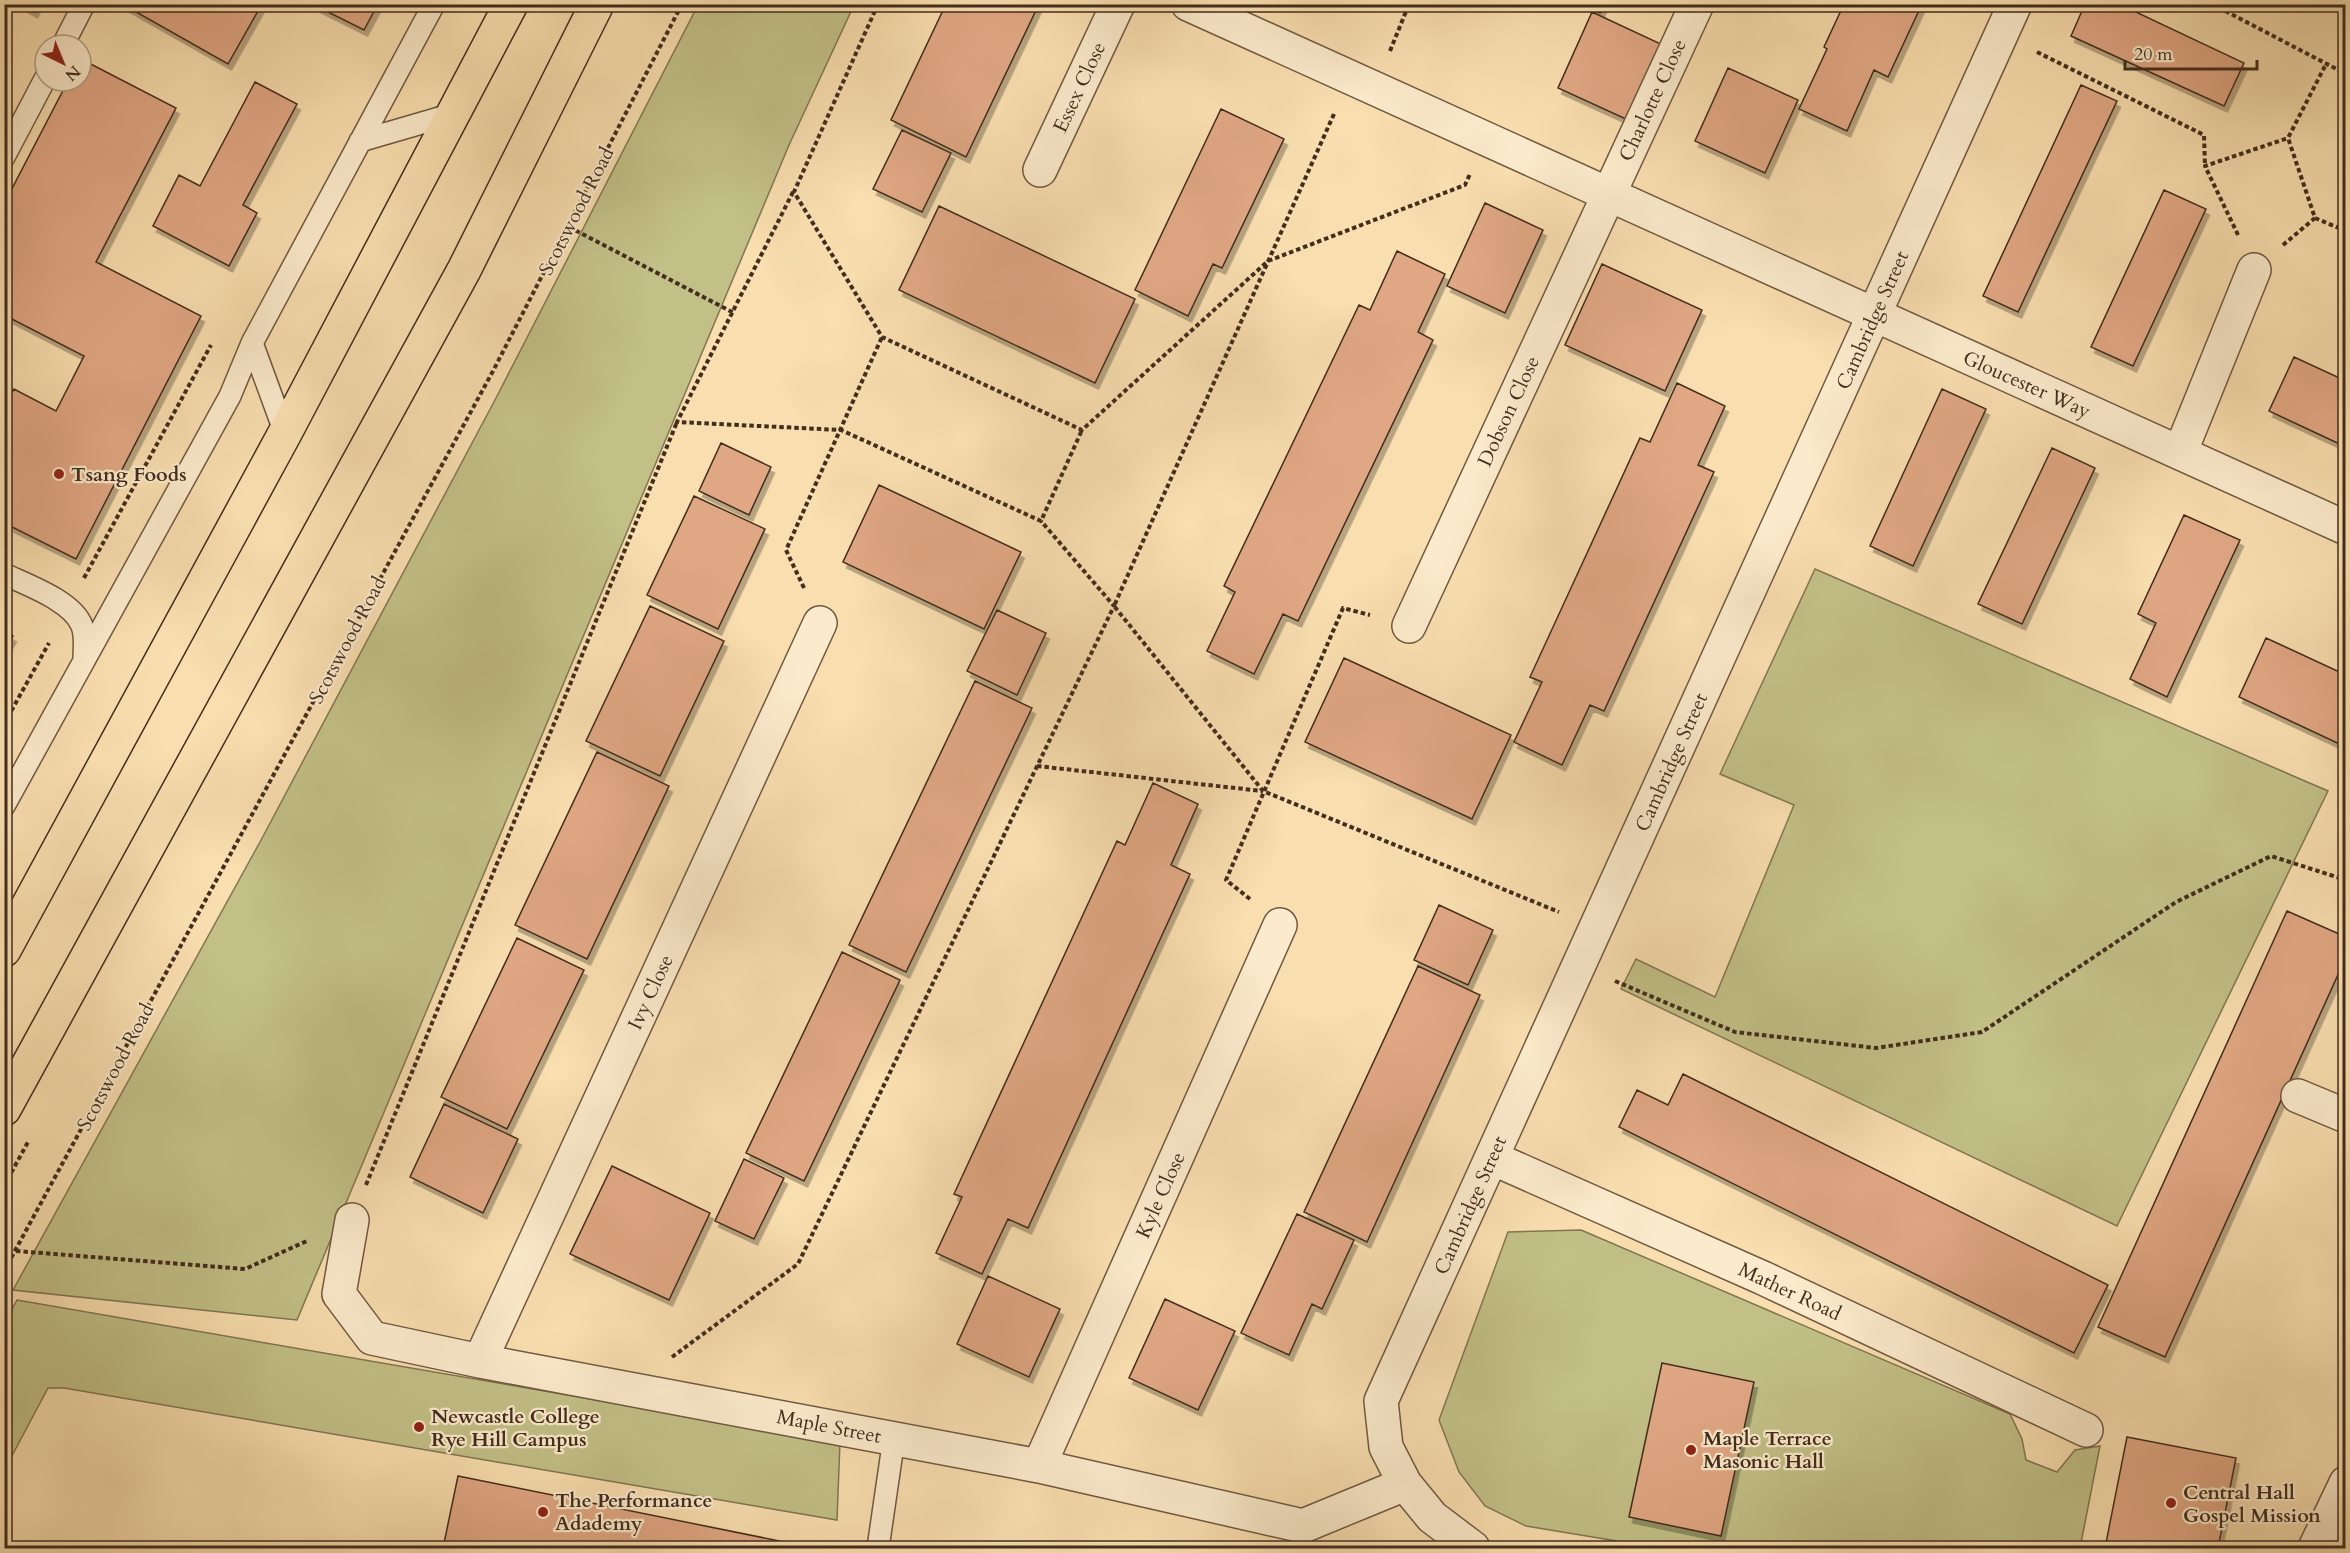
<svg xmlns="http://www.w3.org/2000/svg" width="2350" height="1553" viewBox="0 0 2350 1553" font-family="Cardo,serif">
	<defs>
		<filter id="shadow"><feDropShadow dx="3.5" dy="6" stdDeviation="0" flood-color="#0004"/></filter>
	</defs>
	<rect width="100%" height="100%" fill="#f9deaf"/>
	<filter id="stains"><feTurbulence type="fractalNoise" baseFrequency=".00333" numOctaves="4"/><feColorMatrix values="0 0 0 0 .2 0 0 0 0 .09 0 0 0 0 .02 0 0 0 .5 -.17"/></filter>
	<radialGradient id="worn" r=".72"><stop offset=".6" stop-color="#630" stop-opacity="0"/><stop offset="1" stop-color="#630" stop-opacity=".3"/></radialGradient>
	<!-- green -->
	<path fill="#c2c087" stroke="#827652" stroke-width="1.5" d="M 698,5 L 854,5 L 789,145 L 297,1320 L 13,1290 L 260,842 L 496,398 Z
		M 1815,569 L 2328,791 L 2117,1226 L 1621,989 L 1636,959 L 1715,997 L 1794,805 L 1720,774 Z
		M 1581,1230 L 2010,1414 L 2022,1439 L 2026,1460 L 2057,1472 L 2075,1450 L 2100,1446 L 2080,1548 L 1659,1548 L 1526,1526 L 1485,1506 L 1459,1472 L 1439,1420 L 1508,1232 Z
		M 17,1300 L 840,1442 L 837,1520 L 64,1388 L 48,1388 L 5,1469 L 5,1322 Z"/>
	<!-- building -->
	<path fill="#e0a784" stroke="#422d1e" stroke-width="1.5" filter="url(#shadow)" d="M 20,4 L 38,4 L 34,12 Z
		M 122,4 L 262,4 L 228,64 Z
		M 312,4 L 378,4 L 364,30 Z
		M 946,4 L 1039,4 L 966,157 L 891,120 Z
		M 1583,4 L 1604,4 L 1600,13 Z
		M 1844,4 L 1922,4 L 1888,77 L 1874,70 L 1847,131 L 1799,109 L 1827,49 L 1824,47 Z
		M 2085,4 L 2119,4 L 2244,63 L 2224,106 L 2071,36 Z
		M 1592,12 L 1663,45 L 1628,120 L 1558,88 Z
		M 81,59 L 176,108 L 96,262 L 201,316 L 76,559 L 4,523 L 4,407 L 14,389 L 56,411 L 84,356 L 4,315 L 4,204 L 68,81 L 81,81 Z
		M 1728,68 L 1798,100 L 1765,173 L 1695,141 Z
		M 255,82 L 297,104 L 243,205 L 257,213 L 229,266 L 153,226 L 179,175 L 200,186 Z
		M 2081,85 L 2117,101 L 2018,312 L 1983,296 Z
		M 1221,109 L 1284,139 L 1222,268 L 1213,264 L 1188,316 L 1135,290 Z
		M 902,130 L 951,153 L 922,212 L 873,189 Z
		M 2164,190 L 2206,209 L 2133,366 L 2091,347 Z
		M 1485,203 L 1543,230 L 1505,313 L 1447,286 Z
		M 939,206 L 1135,299 L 1095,383 L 899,290 Z
		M 1397,251 L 1445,274 L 1418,332 L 1433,340 L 1298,621 L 1283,614 L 1254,674 L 1207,651 L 1235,592 L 1224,586 L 1359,305 L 1370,310 Z
		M 1602,264 L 1702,310 L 1665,391 L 1565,345 Z
		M 2294,357 L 2346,381 L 2346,447 L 2269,411 Z
		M 1677,383 L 1725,406 L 1698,465 L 1714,472 L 1604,711 L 1590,705 L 1562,765 L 1514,742 L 1542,682 L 1530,677 L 1640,438 L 1650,442 Z
		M 1942,389 L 1986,409 L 1913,566 L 1870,546 Z
		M 721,443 L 771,467 L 749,515 L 699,491 Z
		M 2052,448 L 2095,468 L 2022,624 L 1978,604 Z
		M 879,485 L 1021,552 L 984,629 L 843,562 Z
		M 694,496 L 765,529 L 718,629 L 647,595 Z
		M 2184,515 L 2240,540 L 2167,697 L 2130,679 L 2156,623 L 2138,614 Z
		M 650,606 L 724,641 L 660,776 L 586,741 Z
		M 997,610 L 1046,633 L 1017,695 L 967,671 Z
		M 4,631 L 13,636 L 4,651 Z
		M 2266,638 L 2346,675 L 2346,747 L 2239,697 Z
		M 1344,658 L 1511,735 L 1472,819 L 1305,742 Z
		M 975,681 L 1032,708 L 906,972 L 849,945 Z
		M 597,752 L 669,786 L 587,959 L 515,925 Z
		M 1153,783 L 1198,804 L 1171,865 L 1190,874 L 1028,1228 L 1008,1219 L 982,1274 L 936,1253 L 962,1197 L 954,1194 L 1117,841 L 1125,845 Z
		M 1439,905 L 1493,930 L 1468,985 L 1414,960 Z
		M 2287,911 L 2346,937 L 2346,957 L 2165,1357 L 2098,1327 Z
		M 517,938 L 584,970 L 507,1129 L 441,1097 Z
		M 842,952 L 900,980 L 804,1181 L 746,1153 Z
		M 1418,966 L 1480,995 L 1367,1242 L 1304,1212 Z
		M 1683,1074 L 2108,1285 L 2074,1353 L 1619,1127 L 1637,1090 L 1668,1105 Z
		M 444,1104 L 518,1139 L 483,1213 L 410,1177 Z
		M 744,1159 L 784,1178 L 754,1239 L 715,1221 Z
		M 612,1166 L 710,1213 L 669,1300 L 570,1254 Z
		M 1297,1214 L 1354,1240 L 1322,1309 L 1312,1304 L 1289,1355 L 1241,1333 Z
		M 988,1276 L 1060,1309 L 1029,1377 L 957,1344 Z
		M 1165,1299 L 1235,1331 L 1198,1410 L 1129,1378 Z
		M 1662,1363 L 1754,1382 L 1721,1536 L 1629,1517 Z
		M 2127,1437 L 2236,1458 L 2218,1548 L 2105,1548 Z
		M 458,1476 L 814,1548 L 443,1548 Z"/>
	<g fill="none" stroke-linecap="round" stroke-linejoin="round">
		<!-- lane casing -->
		<g stroke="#705942" stroke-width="24">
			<path id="lane" d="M 63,45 L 84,4
				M 360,141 L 453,114
				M 4,157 L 45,79
				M 252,343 L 285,433
				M 4,574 C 27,585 73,601 82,626 C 86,636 84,648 84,659
				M 4,806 L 230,396 L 252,343 L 434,4
				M 878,1548 L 894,1438"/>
		</g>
		<!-- street casing -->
		<g stroke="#705942" stroke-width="36">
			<path id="street" d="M 1188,4 L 2346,528
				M 1040,170 L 1118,4
				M 2180,453 L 2254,270
				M 1409,626 L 1697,4
				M 2298,1096 L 2346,1116
				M 1492,1158 L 1763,1278 L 2086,1430
				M 352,1220 L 339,1294 L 372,1338 L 480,1361 L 1039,1466 L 1303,1526 L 1405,1484
				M 480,1361 L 820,623
				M 1039,1466 L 1280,925
				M 1473,1548 L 1432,1517 L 1405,1484 L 1386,1447 L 1381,1401 L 2015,4
				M 2315,1548 L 2346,1483"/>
		</g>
		<!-- primary casing -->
		<g stroke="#422d1e" stroke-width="36">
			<path id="primary" d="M 4,950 L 285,433 L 511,4
				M 4,1109 L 464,270 L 597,4"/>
		</g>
		<!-- path -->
		<path stroke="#422d1e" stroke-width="4" stroke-dasharray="4.5 3" stroke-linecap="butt" d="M 878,4 L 794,192 L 882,337 L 1082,430 L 1268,261 L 1465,185 L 1470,174
			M 2212,4 L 2346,74
			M 1390,51 L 1409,4
			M 2037,52 L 2204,135 L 2205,166
			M 1334,114 L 1114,606 L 1263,791 L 1559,912
			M 793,192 L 677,422 L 841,430 L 1041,521 L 1082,430
			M 2315,218 L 2346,231
			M 569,227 L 734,313
			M 2238,235 L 2205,166 L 2288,138
			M 2283,245 L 2315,218 L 2288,138 L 2326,64
			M 84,578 L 211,345
			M 804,588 L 786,550 L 882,337
			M 4,724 L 49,643
			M 1037,766 L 1262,791
			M 1250,899 L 1226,880 L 1343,608 L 1370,615
			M 1615,981 L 1735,1032 L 1876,1048 L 1982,1032 L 2176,902 L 2271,856 L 2346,880
			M 366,1185 L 677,422
			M 4,1186 L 28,1142
			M 16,1251 L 245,1269 L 309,1240
			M 4,1271 L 493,371 L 682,4
			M 672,1357 L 798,1264 L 1114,606 L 1041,521"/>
		<!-- lane -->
		<use href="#lane" stroke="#fbeacb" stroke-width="21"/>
		<!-- street -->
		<use href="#street" stroke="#fbeacb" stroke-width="33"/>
		<!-- primary -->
		<use href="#primary" stroke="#f9deaf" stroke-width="33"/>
	</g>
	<!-- markers -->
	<g fill="#8f2418" stroke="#fbeacb" stroke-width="2">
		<circle cx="59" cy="474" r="6"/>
		<circle cx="419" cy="1427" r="6"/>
		<circle cx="1691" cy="1450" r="6"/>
		<circle cx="2171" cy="1503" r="6"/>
		<circle cx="543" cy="1512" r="6"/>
	</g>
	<g text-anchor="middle" stroke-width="4.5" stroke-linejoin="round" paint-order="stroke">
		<!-- street labels -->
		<g font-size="20" fill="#422d1e" stroke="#fbeacb">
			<text transform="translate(1079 87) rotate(-65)" y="7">Essex Close</text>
			<text transform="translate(1652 100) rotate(-65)" y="7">Charlotte Close</text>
			<text transform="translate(576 211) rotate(-63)" y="7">Scotswood Road</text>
			<text transform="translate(1872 320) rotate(-66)" y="7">Cambridge Street</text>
			<text transform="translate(2027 384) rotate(24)" y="7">Gloucester Way</text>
			<text transform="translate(1508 411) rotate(-65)" y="7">Dobson Close</text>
			<text transform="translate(347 640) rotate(-62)" y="7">Scotswood Road</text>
			<text transform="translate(1671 762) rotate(-66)" y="7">Cambridge Street</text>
			<text transform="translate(650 992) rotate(-65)" y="7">Ivy Close</text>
			<text transform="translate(115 1067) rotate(-62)" y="7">Scotswood Road</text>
			<text transform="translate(1160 1195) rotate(-66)" y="7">Kyle Close</text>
			<text transform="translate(1470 1205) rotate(-66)" y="7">Cambridge Street</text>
			<text transform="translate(1790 1291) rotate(25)" y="7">Mather Road</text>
			<text transform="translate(829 1426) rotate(11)" y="7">Maple Street</text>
		</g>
		<!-- poi labels -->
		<g font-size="20" font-weight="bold" fill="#422d1e" stroke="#fbeacb" text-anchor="start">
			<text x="71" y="481">Tsang Foods</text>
			<text x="431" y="1423">Newcastle College<tspan x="431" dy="23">Rye Hill Campus</tspan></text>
			<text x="1703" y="1445">Maple Terrace<tspan x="1703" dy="23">Masonic Hall</tspan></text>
			<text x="2183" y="1499">Central Hall<tspan x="2183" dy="23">Gospel Mission</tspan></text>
			<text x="555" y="1507">The Performance<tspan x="555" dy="23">Adademy</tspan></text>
		</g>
	</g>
	<!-- margin -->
	<rect width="2350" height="1553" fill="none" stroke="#f9deaf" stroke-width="24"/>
	<rect x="6" y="6" width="2338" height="1541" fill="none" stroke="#422d1e" stroke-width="3"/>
	<rect x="12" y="12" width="2326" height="1529" fill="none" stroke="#422d1e" stroke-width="1.5"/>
	<!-- north arrow -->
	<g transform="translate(63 63) rotate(137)"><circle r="28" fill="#fbeacb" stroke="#b19e86" stroke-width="1.5"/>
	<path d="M0-4.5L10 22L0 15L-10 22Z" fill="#8f2418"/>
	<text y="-9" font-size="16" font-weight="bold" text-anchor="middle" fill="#422d1e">N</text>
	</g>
	<!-- scale -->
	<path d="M2125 60v9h132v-9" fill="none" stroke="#422d1e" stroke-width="3"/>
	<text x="2134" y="60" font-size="18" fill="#422d1e" stroke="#fbeacb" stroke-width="4.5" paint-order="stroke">20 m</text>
	<rect width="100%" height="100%" filter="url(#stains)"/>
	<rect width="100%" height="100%" fill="url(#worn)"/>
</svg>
